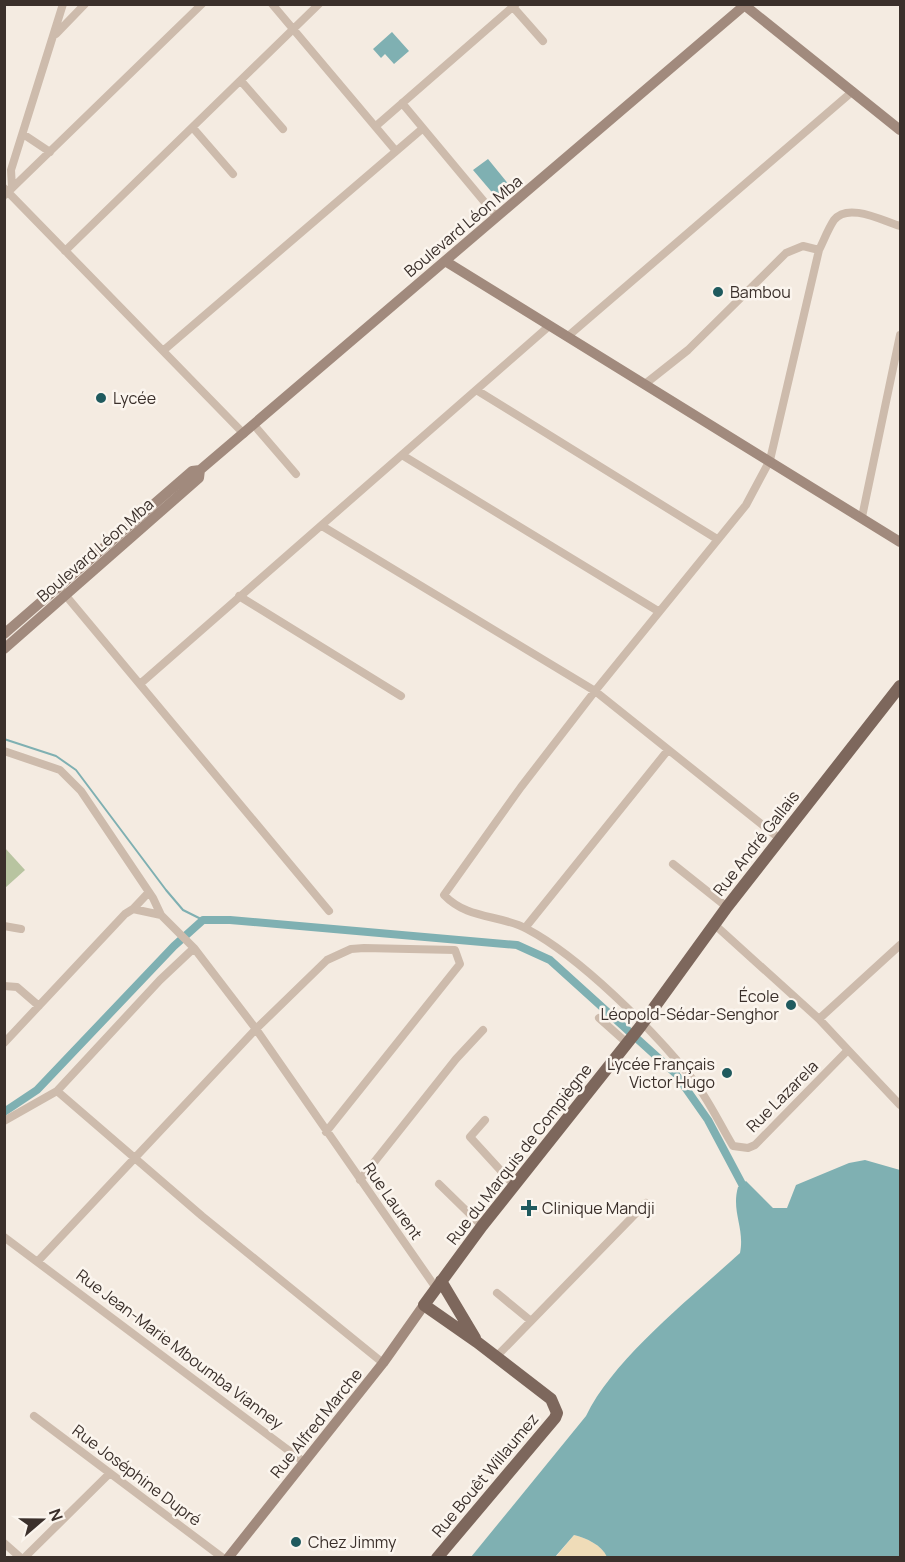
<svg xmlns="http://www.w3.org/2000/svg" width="905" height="1562" viewBox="0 0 905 1562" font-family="Manrope,sans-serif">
	<rect width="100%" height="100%" fill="#f4ebe1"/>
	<!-- green -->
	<path fill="#b8c4a0" d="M 5,848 L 25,870 L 5,888 L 4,888 Z"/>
	<!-- sand -->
	<path fill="#efdcb8" d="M 574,1535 C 586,1538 602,1545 607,1557 L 555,1558 Z"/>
	<!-- water -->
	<path fill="#7fb0b2" d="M 392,32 L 409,51 L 394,64 L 385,54 L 381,58 L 373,49 Z
		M 488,159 L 510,186 L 496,197 L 473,170 Z
		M 865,1160 L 900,1170 L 900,1557 L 607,1557 C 602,1545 586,1538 574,1535 L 555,1557 L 471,1557 L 586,1416 C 614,1358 692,1297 740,1253 C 745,1228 731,1212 738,1187 L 746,1181 L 773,1208 L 787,1208 L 796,1185 L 849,1163 Z"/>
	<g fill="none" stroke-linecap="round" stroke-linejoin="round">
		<!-- stream -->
		<path stroke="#7fb0b2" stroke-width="2" d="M 4,739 L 56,756 L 76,770 L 166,890 L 183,910 L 203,920"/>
		<!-- canal -->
		<path stroke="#7fb0b2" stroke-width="8" d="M 4,1112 L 37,1090 L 174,946 L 203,920 L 230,920 L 517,945 L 550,960 L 675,1073 L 708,1120 L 742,1184"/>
		<!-- street -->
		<path stroke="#cdbbac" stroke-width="8" d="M 272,4 L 395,150
			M 513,7 L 543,41
			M 56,34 L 85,4
			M 241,81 L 283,129
			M 402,103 L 497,217
			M 376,126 L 516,4
			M 193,128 L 233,174
			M 23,134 L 50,152
			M 4,188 L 244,434
			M 12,188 L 11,170 L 63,4
			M 5,195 L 202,4
			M 65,251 L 319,4
			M 567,337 L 853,91
			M 164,350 L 422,129
			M 645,384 L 688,350 L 786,253 L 803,246 L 819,250
			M 478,391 L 717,539
			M 254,425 L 296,474
			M 402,455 L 658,611
			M 862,517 L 900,335
			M 322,526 L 595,691 L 780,839
			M 62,591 L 329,911
			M 239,596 L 401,696
			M 140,684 L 548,327
			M 4,751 L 60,770 L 81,791 L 153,898 L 161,915
			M 673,864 L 727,907
			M 133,909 L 149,892
			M 715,925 L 819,1019 L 900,945
			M 4,926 L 21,929
			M 525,928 L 668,750
			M 4,986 L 17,987 L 39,1006
			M 599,1018 L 627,1043
			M 819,1019 L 848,1050 L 755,1145 L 748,1148 L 733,1146 C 719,1123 707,1096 690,1076 C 652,1029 580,957 527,929 C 499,914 468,920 444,895 L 521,787 L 595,691 L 746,505 L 770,460 L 819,250 C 824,240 828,229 834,220 C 848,202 883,221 900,226
			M 4,1043 L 125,914 L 133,909 L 161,915 L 194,948 L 256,1029 L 436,1288
			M 848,1050 L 900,1105
			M 57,1091 L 202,1216 L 383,1363
			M 485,1120 L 470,1137 L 515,1186
			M 4,1121 L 57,1091 L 160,980 L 194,948
			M 360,1180 L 456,1059 L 483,1030
			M 439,1184 L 482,1226
			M 4,1237 L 304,1462
			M 38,1261 L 256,1029 L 327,960 L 351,949 L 364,948 L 455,950 L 460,964 L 326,1132
			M 497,1293 L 531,1321
			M 496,1357 L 646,1203
			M 34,1416 L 223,1558
			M 4,1543 L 21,1558
			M 24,1558 L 109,1474"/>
		<!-- secondary -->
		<path stroke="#a18a7d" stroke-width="10" d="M 743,4 L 900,130
			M 445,261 L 900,542
			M 4,634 L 192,471 L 200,470 L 746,4
			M 4,649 L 199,478 L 200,470
			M 228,1558 L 383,1363 L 424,1305"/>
		<!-- primary -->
		<path stroke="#7d675c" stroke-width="12" d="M 441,1281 L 475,1338
			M 437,1558 L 555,1418 L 557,1413 L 551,1399 L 477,1342 L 424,1305 L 482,1226 L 640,1027 L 727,907 L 900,686"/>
	</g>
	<!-- markers -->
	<g fill="#1f5a5e" stroke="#fbf5ee" stroke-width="2">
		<circle cx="718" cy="292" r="6"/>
		<circle cx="101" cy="398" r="6"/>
		<circle cx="791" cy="1005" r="6"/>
		<circle cx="727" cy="1073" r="6"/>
		<path d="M526 1199h6v6h6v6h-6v6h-6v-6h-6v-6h6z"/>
		<circle cx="296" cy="1542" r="6"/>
	</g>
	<g text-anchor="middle" stroke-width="5" stroke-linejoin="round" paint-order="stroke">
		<!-- street labels -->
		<g font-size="16" fill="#3b302b" stroke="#fbf5ee">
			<text transform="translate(463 226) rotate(-40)" y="6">Boulevard Léon Mba</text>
			<text transform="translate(95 550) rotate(-41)" y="6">Boulevard Léon Mba</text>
			<text transform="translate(756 843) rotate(-52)" y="6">Rue André Gallais</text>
			<text transform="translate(782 1096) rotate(-45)" y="6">Rue Lazarela</text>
			<text transform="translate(519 1154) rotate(-52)" y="6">Rue du Marquis de Compiègne</text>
			<text transform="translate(393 1201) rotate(55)" y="6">Rue Laurent</text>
			<text transform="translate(180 1349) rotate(37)" y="6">Rue Jean-Marie Mboumba Vianney</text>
			<text transform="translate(316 1423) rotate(-51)" y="6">Rue Alfred Marche</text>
			<text transform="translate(137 1475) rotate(37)" y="6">Rue Joséphine Dupré</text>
			<text transform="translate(485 1475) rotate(-50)" y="6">Rue Bouêt Willaumez</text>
		</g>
		<!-- poi labels -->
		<g font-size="16" fill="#3b302b" stroke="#fbf5ee" text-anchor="start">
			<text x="730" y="298">Bambou</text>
			<text x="113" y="404">Lycée</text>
			<text x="779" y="1002" text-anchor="end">École<tspan x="779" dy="18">Léopold-Sédar-Senghor</tspan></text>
			<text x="715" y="1070" text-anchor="end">Lycée Français<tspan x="715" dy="18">Victor Hugo</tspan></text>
			<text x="542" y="1214">Clinique Mandji</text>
			<text x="308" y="1548">Chez Jimmy</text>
		</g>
	</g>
	<!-- border -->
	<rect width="905" height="1562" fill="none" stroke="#3b302b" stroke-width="12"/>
	<!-- north arrow -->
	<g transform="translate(42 1520) rotate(70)" stroke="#fbf5ee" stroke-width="4.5" paint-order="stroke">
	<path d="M0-4.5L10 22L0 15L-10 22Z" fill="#3b302b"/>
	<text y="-9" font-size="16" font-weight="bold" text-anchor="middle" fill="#3b302b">N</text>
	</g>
</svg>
